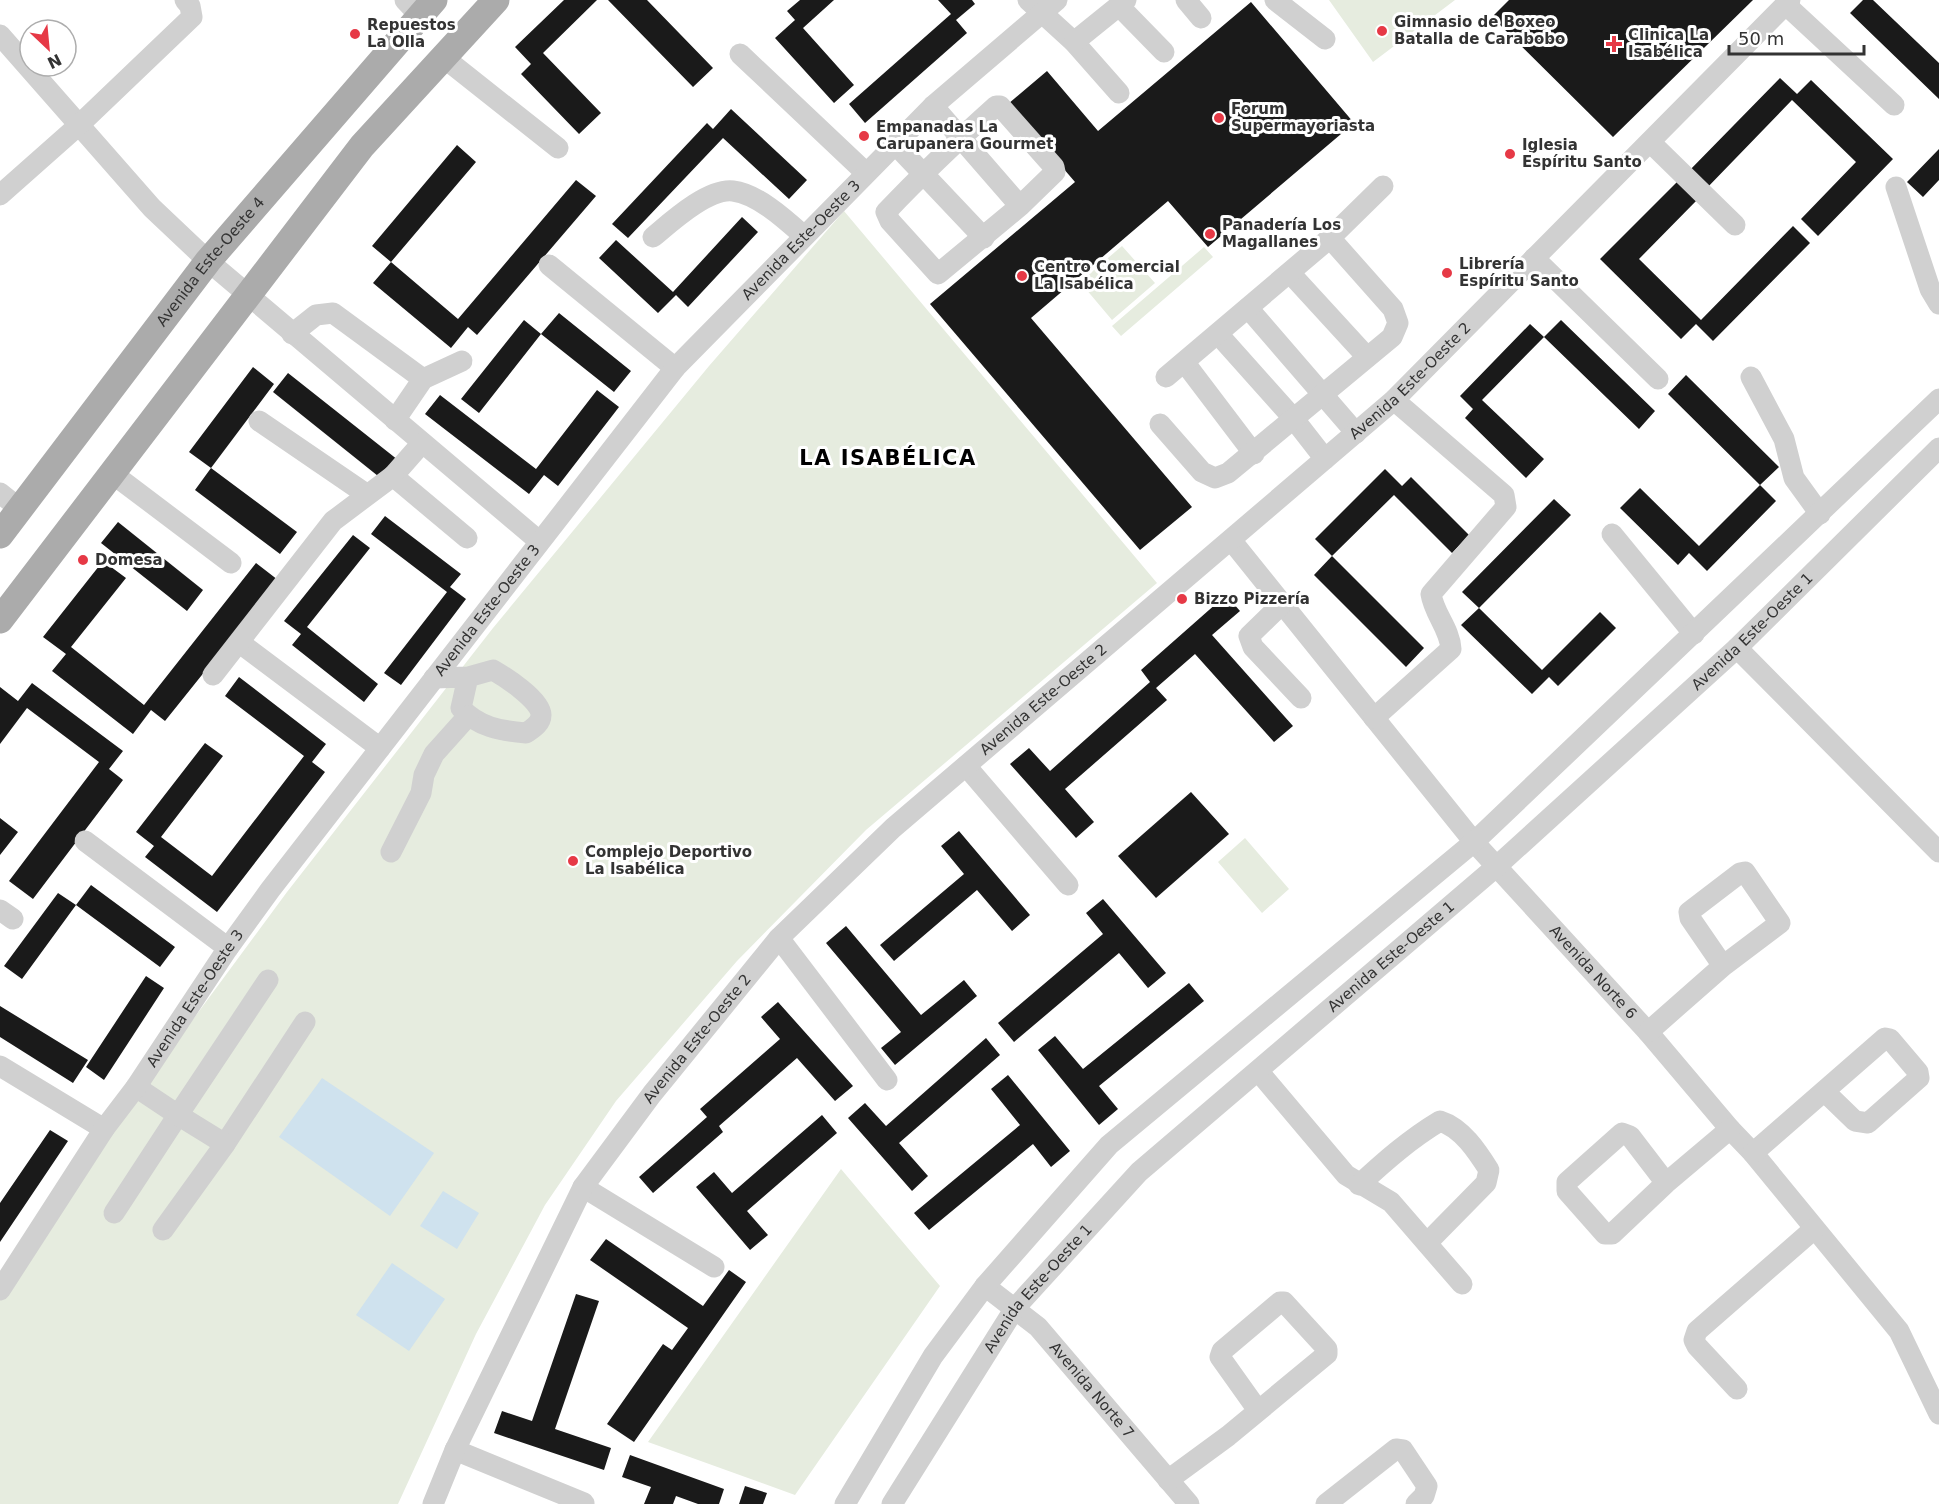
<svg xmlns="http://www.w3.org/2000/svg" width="1939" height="1504" viewBox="0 0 1939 1504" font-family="'DejaVu Sans',sans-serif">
	<rect width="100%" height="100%" fill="#fff"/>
	<!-- green -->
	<path fill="#e6ecdf" d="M 1329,0 L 1455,0 L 1373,62 Z
		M 844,211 L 1157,583 L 866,830 L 737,961 L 616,1101 L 545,1205 L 476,1334 L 398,1504 L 0,1504 L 0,1281 L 287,892 L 493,628 L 709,366 Z
		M 1122,246 L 1155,283 L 1112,320 L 1080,282 Z
		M 1204,247 L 1213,257 L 1121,336 L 1112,326 Z
		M 1245,838 L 1289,889 L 1262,913 L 1218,862 Z
		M 841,1169 L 940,1286 L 795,1495 L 648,1442 Z"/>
	<!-- water -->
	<path fill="#cfe2ee" d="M 322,1078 L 434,1153 L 390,1216 L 279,1137 Z
		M 443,1191 L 479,1213 L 457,1249 L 420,1226 Z
		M 392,1263 L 445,1299 L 409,1351 L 356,1315 Z"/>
	<!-- building -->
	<path fill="#1a1a1a" d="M 564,0 L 597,0 L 543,53 L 601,113 L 579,134 L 521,74 L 531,64 L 515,47 Z
		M 608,0 L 647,0 L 713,68 L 693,87 Z
		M 800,0 L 834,0 L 803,28 L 854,85 L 834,103 L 775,38 L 795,20 L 787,11 Z
		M 938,0 L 972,0 L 975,4 L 956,20 L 967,33 L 865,123 L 849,104 L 951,14 Z
		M 1509,0 L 1753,0 L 1613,137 L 1492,17 Z
		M 1863,0 L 1873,0 L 1939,63 L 1939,99 L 1850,13 Z
		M 1251,2 L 1354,123 L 1208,247 L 1168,201 L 1031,318 L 1192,507 L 1140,550 L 930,304 L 1075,182 L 1008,104 L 1047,71 L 1098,131 Z
		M 1780,78 L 1797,94 L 1811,80 L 1893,159 L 1818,236 L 1801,219 L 1856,162 L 1792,100 L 1704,191 L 1686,174 Z
		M 731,109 L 807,180 L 789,199 L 723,138 L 628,238 L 612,224 L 707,123 L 713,129 Z
		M 457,145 L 476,162 L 391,262 L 372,246 Z
		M 1939,149 L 1939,180 L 1923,197 L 1907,182 Z
		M 576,180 L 596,196 L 477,335 L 468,327 L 451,348 L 373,283 L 391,262 L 458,319 Z
		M 1678,181 L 1697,200 L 1639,259 L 1701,320 L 1793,226 L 1810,243 L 1713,341 L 1696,324 L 1681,339 L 1600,259 Z
		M 742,217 L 758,232 L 688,307 L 676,295 L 658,313 L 599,258 L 616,240 L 673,292 Z
		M 559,313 L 631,371 L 614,392 L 541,334 Z
		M 524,320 L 541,334 L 479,413 L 461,399 Z
		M 1561,320 L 1655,411 L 1639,429 L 1544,337 Z
		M 1530,324 L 1544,337 L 1482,400 L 1544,459 L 1526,478 L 1465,418 L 1473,409 L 1460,396 Z
		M 253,367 L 274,384 L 211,468 L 189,452 Z
		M 288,373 L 398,460 L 383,480 L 273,392 Z
		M 1686,375 L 1779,467 L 1760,485 L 1668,394 Z
		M 597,390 L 619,407 L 558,486 L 544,475 L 529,494 L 425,414 L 440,395 L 536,469 Z
		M 211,468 L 297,532 L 280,554 L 195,490 Z
		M 1385,469 L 1402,486 L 1411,477 L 1469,535 L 1452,553 L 1394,495 L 1332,556 L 1315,539 Z
		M 1760,485 L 1776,501 L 1707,571 L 1689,553 L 1678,565 L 1620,508 L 1640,488 L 1699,546 Z
		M 1554,499 L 1571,515 L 1479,608 L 1462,592 Z
		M 385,516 L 461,574 L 450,587 L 466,599 L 401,685 L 384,673 L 447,592 L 371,534 Z
		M 118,522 L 203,590 L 187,611 L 101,543 Z
		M 353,535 L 370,548 L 307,627 L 378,684 L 364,702 L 292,645 L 301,634 L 284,621 Z
		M 1332,556 L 1424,648 L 1406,667 L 1314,575 Z
		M 103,561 L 126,578 L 71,647 L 144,705 L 256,563 L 278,580 L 165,721 L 151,710 L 133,734 L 52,671 L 66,654 L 43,637 Z
		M 1226,595 L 1240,611 L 1212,635 L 1293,726 L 1274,742 L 1195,654 L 1156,688 L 1167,700 L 1065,789 L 1094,822 L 1076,838 L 1010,764 L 1029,748 L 1050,771 L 1150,682 L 1141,670 Z
		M 1479,608 L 1542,670 L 1600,612 L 1616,628 L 1558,686 L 1549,677 L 1532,694 L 1461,625 Z
		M 239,677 L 326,744 L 312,762 L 325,772 L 217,912 L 145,857 L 154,846 L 136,832 L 205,743 L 223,756 L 161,837 L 212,876 L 304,756 L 225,696 Z
		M 32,683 L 123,751 L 109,769 L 123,780 L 33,899 L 9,881 L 99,762 L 27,708 L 0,744 L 0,687 L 18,701 Z
		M 1191,792 L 1229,834 L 1156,898 L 1118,856 Z
		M 0,818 L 18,832 L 0,855 Z
		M 959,831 L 1030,915 L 1012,931 L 977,890 L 894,961 L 880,945 L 964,874 L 941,846 Z
		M 91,885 L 175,947 L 160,967 L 76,905 Z
		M 58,893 L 76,905 L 22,979 L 4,966 Z
		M 1103,899 L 1166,973 L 1148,988 L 1119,953 L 1014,1042 L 998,1023 L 1103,934 L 1086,913 Z
		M 846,926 L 921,1015 L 964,980 L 977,996 L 895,1065 L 881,1048 L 901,1032 L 826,943 Z
		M 146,976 L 164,988 L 104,1080 L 86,1067 Z
		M 1189,983 L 1204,1001 L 1099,1086 L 1118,1109 L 1099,1125 L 1038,1050 L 1055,1036 L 1083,1069 Z
		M 778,1002 L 853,1086 L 835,1101 L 797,1058 L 719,1126 L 723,1132 L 653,1193 L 639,1177 L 707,1117 L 700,1109 L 780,1039 L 761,1017 Z
		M 0,1006 L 88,1060 L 73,1083 L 0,1037 Z
		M 986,1038 L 1000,1055 L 899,1143 L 928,1176 L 912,1191 L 848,1118 L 865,1103 L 886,1126 Z
		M 1008,1075 L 1070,1151 L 1051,1167 L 1033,1144 L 929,1230 L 914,1213 L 1020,1125 L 991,1089 Z
		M 822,1115 L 837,1133 L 747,1211 L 768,1235 L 750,1250 L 696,1187 L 714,1172 L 732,1193 Z
		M 50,1130 L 68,1141 L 0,1242 L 0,1203 Z
		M 606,1239 L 703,1306 L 729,1270 L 746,1282 L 634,1442 L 607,1424 L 663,1344 L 672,1350 L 688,1328 L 590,1260 Z
		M 576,1294 L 599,1301 L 555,1429 L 611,1448 L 604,1470 L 494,1433 L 502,1411 L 532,1421 Z
		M 630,1455 L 724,1489 L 719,1504 L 698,1504 L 676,1496 L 673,1504 L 644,1504 L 651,1487 L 622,1477 Z
		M 745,1486 L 767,1493 L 763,1504 L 739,1504 Z"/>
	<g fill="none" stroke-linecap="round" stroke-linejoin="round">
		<!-- minor -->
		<g stroke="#d0d0d0" stroke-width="21">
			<path d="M 405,0 L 420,16"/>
			<path d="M 1028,0 L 1074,42 L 1119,93"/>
			<path d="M 1186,0 L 1201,18"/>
			<path d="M 1275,0 L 1325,39"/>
			<path d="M 1785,4 L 1894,105"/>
			<path d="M 1119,6 L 1164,52"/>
			<path d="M 0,35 L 152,208 L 208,261 L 539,541"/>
			<path d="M 1074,42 L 1126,0"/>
			<path d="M 740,54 L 866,173"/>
			<path d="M 443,57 L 558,148"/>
			<path d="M 933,106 L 1020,206 L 938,274 L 890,221 L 886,212 C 921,175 958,140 996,106 L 1000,106 L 1054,167 L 1055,172 L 1020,206"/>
			<path d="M 1650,142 L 1735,225"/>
			<path d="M 895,144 L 984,238"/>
			<path d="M 1896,187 L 1930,289 L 1939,304"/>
			<path d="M 0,195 L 79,125 L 192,17 L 190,6 L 185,0"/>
			<path d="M 653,237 C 671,222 708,188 733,191 C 758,194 786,220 804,236"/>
			<path d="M 1330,238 L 1383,186"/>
			<path d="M 1534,258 L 1658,379"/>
			<path d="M 549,265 L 675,368"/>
			<path d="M 1290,273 L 1367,357"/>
			<path d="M 1248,308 L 1356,433"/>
			<path d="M 292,334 L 316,315 L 333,313 L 423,379"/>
			<path d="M 1218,334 L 1293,418 L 1325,459"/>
			<path d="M 1185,363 L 1254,454"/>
			<path d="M 1751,377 L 1784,439 L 1794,478 L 1820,514"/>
			<path d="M 395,420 L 423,379 L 462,361"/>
			<path d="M 259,421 L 366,494"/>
			<path d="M 1160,424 L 1202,472 L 1215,478 L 1228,473 L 1392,337 L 1398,323 L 1393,309 L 1330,238 L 1166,377"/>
			<path d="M 422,443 L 393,476 L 467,538"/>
			<path d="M 113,474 L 231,563"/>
			<path d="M 0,493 L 20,509"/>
			<path d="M 1612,534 L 1694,634"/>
			<path id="s1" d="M 1231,540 L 1474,842 L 1648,1032 L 1730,1129 L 1753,1153 L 1899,1331 L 1939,1414"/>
			<path d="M 1282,604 L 1249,636 L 1253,647 L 1301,698"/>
			<path d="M 240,643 L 380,748"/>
			<path d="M 1737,648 L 1939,852"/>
			<path d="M 213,675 L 333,521 L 393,476"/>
			<path d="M 434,678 L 468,677 L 493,670 C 505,677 541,700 541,715 C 541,724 532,729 526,733 C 501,731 478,727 461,708 L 468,677"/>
			<path d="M 1374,718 L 1451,649 C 1450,629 1434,614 1431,594 L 1506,507 L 1504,495 L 1394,400"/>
			<path d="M 966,766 L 1068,885"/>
			<path d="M 85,841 L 228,948"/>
			<path d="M 391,852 L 421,793 L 424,775 L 434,754 L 468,716"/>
			<path d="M 0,910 L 13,919"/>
			<path d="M 779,938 L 887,1080"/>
			<path d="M 1648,1032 L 1723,966 L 1780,923 L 1745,872 L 1740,873 L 1689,912 L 1690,918 L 1723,966"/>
			<path d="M 0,1066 L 104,1129"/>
			<path d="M 1259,1072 L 1346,1175 L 1391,1202 L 1462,1284"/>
			<path d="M 225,1144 L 305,1022"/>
			<path d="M 1753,1153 L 1885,1038 L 1890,1039 L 1918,1072 L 1919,1078 L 1868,1123 L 1855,1121 L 1824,1091"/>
			<path d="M 1666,1183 L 1630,1136 L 1622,1133 L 1567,1182 L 1567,1191 L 1605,1234 L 1612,1234 L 1666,1183 L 1730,1129"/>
			<path d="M 1359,1185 C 1385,1161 1410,1139 1440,1121 C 1462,1128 1477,1151 1489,1170 L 1486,1183 L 1427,1243"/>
			<path d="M 583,1187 L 714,1267"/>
			<path d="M 114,1213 L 178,1115 L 136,1087"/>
			<path d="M 163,1230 L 225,1144 L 178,1115 L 268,980"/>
			<path id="s2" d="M 985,1286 L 1038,1327 L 1189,1504"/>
			<path id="s3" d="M 0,1290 L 104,1129 L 136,1087 L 228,948 L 270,890 L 675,368 L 933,106 L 1057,0"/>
			<path d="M 1737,1389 L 1697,1346 L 1694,1340 L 1697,1331 L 1814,1229"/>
			<path d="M 455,1450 L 584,1503"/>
			<path d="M 1168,1480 L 1228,1436 L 1327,1354 L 1327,1349 L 1284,1302 L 1280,1302 L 1222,1351 L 1220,1357 L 1257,1409"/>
			<path id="s4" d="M 433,1504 L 455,1450 L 583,1187 L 652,1094 L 779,938 L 893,828 L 1394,400 L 1790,0"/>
			<path d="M 845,1504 L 933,1356 L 985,1286 L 1109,1145 L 1474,842 L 1939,399"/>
			<path id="s5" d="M 892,1504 L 1015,1308 L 1139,1172 L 1497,866 L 1737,648 L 1939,448"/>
			<path d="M 1326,1504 L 1396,1449 L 1403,1450 L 1427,1486 L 1424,1496 L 1416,1504"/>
		</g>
		<!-- major -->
		<g stroke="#ababab" stroke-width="27">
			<path id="s6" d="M 0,535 L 208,261 L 434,0"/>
			<path d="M 0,620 L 362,146 L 496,0"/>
		</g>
	</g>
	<!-- markers -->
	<g fill="#e63946" stroke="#fff" stroke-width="2">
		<circle cx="1382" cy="31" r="6"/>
		<circle cx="355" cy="34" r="6"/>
		<path d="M1611 35h6v6h6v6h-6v6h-6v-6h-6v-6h6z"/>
		<circle cx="1219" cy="118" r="6"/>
		<circle cx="864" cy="136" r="6"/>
		<circle cx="1510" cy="154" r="6"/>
		<circle cx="1210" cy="234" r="6"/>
		<circle cx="1447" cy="273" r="6"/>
		<circle cx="1022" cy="276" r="6"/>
		<circle cx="83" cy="560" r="6"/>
		<circle cx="1182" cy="599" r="6"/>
		<circle cx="573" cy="861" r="6"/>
	</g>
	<g text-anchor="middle" stroke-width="6" stroke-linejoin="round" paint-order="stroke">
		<!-- poi labels -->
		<g font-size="15" font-weight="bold" fill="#333" stroke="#fff" text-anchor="start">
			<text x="1394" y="27">Gimnasio de Boxeo<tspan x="1394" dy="17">Batalla de Carabobo</tspan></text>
			<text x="367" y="30">Repuestos<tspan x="367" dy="17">La Olla</tspan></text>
			<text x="1628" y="40">Clinica La<tspan x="1628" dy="17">Isabélica</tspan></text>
			<text x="1231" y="114">Forum<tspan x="1231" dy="17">Supermayoriasta</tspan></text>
			<text x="876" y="132">Empanadas La<tspan x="876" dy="17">Carupanera Gourmet</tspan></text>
			<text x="1522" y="150">Iglesia<tspan x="1522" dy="17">Espíritu Santo</tspan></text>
			<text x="1222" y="230">Panadería Los<tspan x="1222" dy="17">Magallanes</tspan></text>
			<text x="1459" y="269">Librería<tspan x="1459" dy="17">Espíritu Santo</tspan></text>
			<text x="1034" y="272">Centro Comercial<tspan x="1034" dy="17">La Isabélica</tspan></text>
			<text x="95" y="565">Domesa</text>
			<text x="1194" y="604">Bizzo Pizzería</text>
			<text x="585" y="857">Complejo Deportivo<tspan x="585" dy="17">La Isabélica</tspan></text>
		</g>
		<!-- street labels -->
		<g font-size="15" fill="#333" stroke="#fff">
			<text dy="5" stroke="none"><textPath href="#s3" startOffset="1323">Avenida Este-Oeste 3</textPath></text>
			<text dy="5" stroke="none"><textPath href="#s6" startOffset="345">Avenida Este-Oeste 4</textPath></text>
			<text dy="5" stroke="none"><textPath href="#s4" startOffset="1510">Avenida Este-Oeste 2</textPath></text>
			<text dy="5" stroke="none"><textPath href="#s3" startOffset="837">Avenida Este-Oeste 3</textPath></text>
			<text dy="5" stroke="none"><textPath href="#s5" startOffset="1233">Avenida Este-Oeste 1</textPath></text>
			<text dy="5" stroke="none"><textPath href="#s4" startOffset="1024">Avenida Este-Oeste 2</textPath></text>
			<text dy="5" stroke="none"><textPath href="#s5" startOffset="747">Avenida Este-Oeste 1</textPath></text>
			<text dy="5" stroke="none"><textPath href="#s1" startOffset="564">Avenida Norte 6</textPath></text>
			<text dy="5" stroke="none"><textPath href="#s3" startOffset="351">Avenida Este-Oeste 3</textPath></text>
			<text dy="5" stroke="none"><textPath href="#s4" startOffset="538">Avenida Este-Oeste 2</textPath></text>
			<text dy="5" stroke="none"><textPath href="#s5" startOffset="261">Avenida Este-Oeste 1</textPath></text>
			<text dy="5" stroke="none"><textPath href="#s2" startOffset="150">Avenida Norte 7</textPath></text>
		</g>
		<!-- district labels -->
		<g font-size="21" font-weight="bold" letter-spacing="1.5" fill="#000" stroke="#fff">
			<text x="888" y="465">LA ISABÉLICA</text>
		</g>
	</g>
	<!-- north arrow -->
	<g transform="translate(48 48) rotate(154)"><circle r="28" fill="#ffffff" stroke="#adadad" stroke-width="1.5"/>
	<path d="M0-4.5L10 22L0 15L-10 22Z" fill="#e63946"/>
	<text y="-9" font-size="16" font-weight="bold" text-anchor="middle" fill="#333333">N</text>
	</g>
	<!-- scale -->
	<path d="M1729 45v9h135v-9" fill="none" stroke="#333333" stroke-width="3"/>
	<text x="1738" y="45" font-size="18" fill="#333333" stroke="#ffffff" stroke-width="4.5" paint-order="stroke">50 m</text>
</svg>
